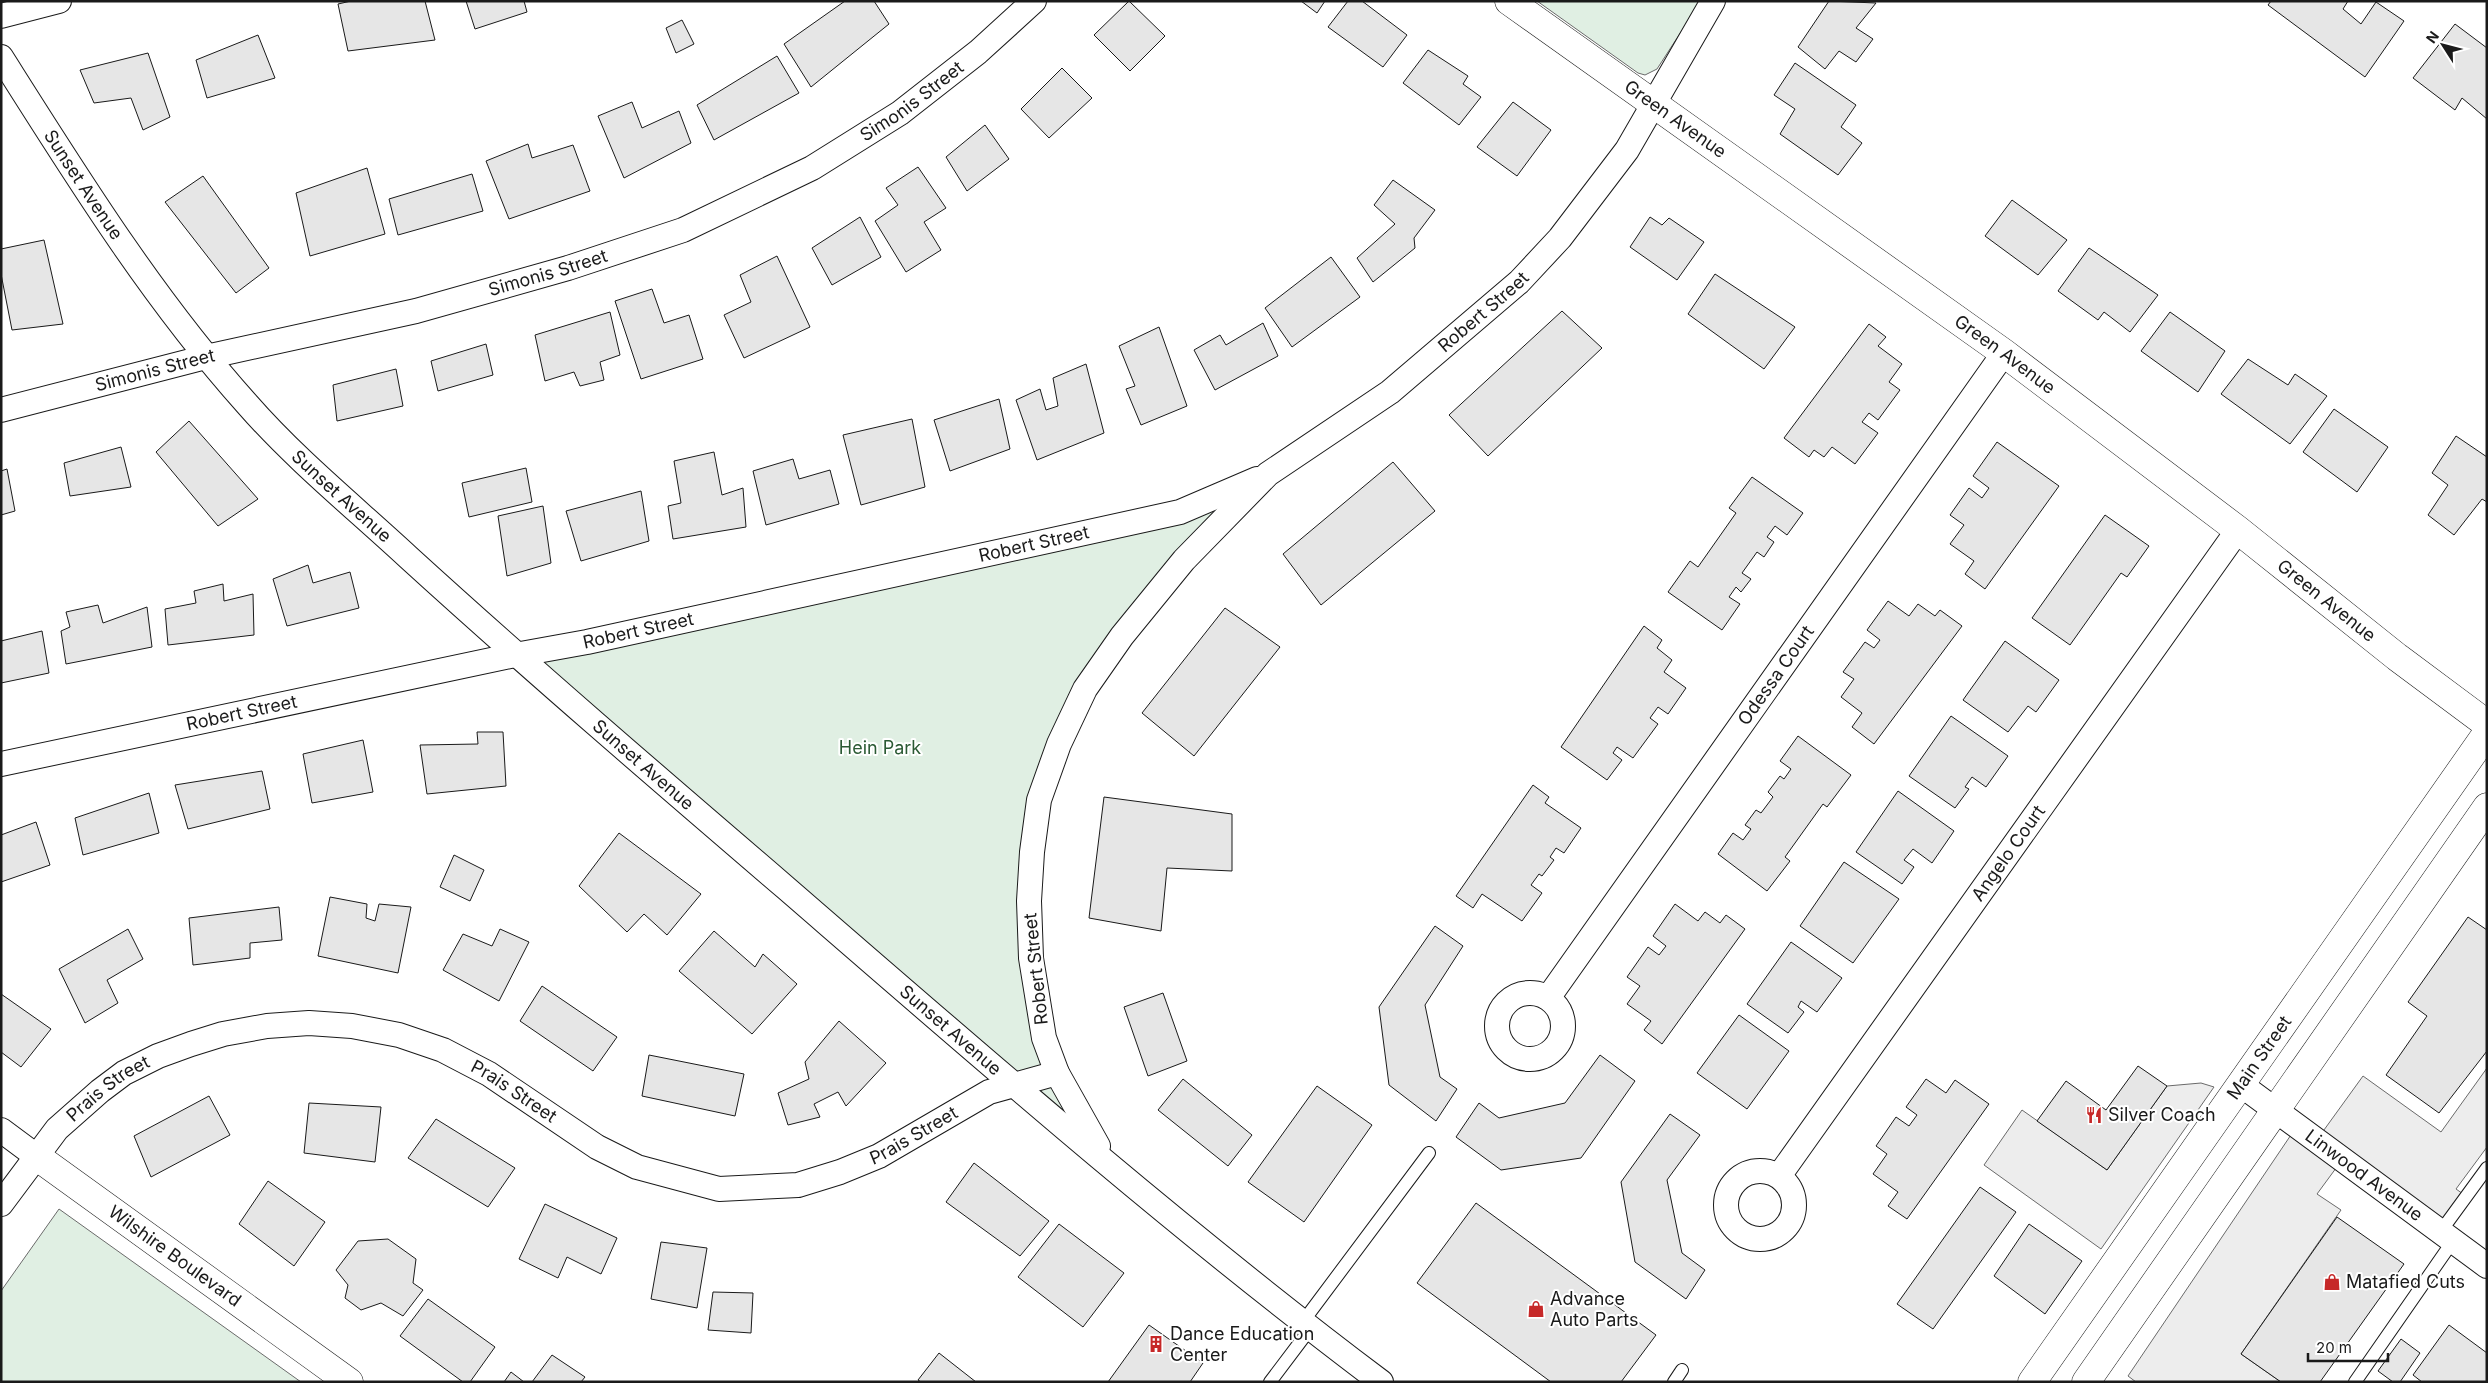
<svg xmlns="http://www.w3.org/2000/svg" width="2488" height="1383" viewBox="0 0 2488 1383" font-family="Inter,sans-serif">
	<rect width="100%" height="100%" fill="#fff"/>
	<!-- green -->
	<path fill="#e0efe3" stroke="#6a6a6a" d="M 1537,1 L 1701,1 L 1657,69 L 1645,75 L 1638,73 Z
		M 1268,474 L 1122,636 L 1039,800 L 1037,1002 L 1109,1164 L 515,655 L 1013,549 Z
		M 59,1209 L 301,1382 L 1,1382 L 1,1291 Z"/>
	<!-- parking -->
	<path fill="#ededed" stroke="#6a6a6a" d="M 2487,1068 L 2487,1147 L 2456,1189 L 2466,1196 L 2441,1231 L 2342,1160 L 2317,1194 L 2341,1210 L 2241,1354 L 2281,1382 L 2136,1382 L 2128,1376 L 2297,1126 L 2316,1141 L 2363,1076 L 2441,1132 Z
		M 2201,1083 L 2214,1087 L 2101,1249 L 1984,1165 L 2022,1110 L 2107,1170 L 2167,1086 Z"/>
	<!-- building -->
	<path fill="#e6e6e6" stroke="#1a1a1a" d="M 351,1 L 425,1 L 435,40 L 348,51 L 338,4 Z
		M 466,1 L 524,1 L 527,12 L 475,29 Z
		M 845,1 L 874,1 L 889,24 L 811,87 L 784,44 Z
		M 1129,1 L 1165,36 L 1130,71 L 1094,35 Z
		M 1301,1 L 1325,1 L 1317,13 Z
		M 1348,1 L 1362,1 L 1407,35 L 1383,67 L 1328,27 Z
		M 1829,1 L 1876,3 L 1856,28 L 1873,39 L 1856,62 L 1839,51 L 1825,69 L 1798,47 Z
		M 2271,1 L 2348,1 L 2343,9 L 2361,24 L 2376,2 L 2404,21 L 2365,77 L 2268,5 Z
		M 682,20 L 694,44 L 676,53 L 666,28 Z
		M 2455,24 L 2487,48 L 2487,119 L 2462,98 L 2455,110 L 2413,78 Z
		M 258,35 L 275,78 L 207,98 L 196,60 Z
		M 1428,50 L 1468,76 L 1463,84 L 1481,97 L 1459,125 L 1403,83 Z
		M 148,53 L 170,117 L 143,130 L 131,98 L 94,103 L 80,70 Z
		M 777,56 L 799,93 L 714,140 L 697,105 Z
		M 1795,63 L 1856,105 L 1841,127 L 1862,143 L 1838,175 L 1780,134 L 1795,109 L 1774,95 Z
		M 1062,68 L 1092,98 L 1049,138 L 1021,109 Z
		M 632,102 L 642,128 L 679,111 L 691,143 L 624,178 L 598,116 Z
		M 1513,102 L 1551,130 L 1517,176 L 1477,147 Z
		M 985,125 L 1009,159 L 967,191 L 946,157 Z
		M 528,144 L 532,158 L 573,145 L 590,191 L 509,219 L 486,161 Z
		M 918,167 L 946,208 L 924,222 L 941,250 L 906,272 L 875,221 L 898,205 L 886,188 Z
		M 367,168 L 385,234 L 310,256 L 296,193 Z
		M 472,174 L 483,211 L 398,235 L 389,199 Z
		M 203,176 L 269,268 L 236,293 L 165,202 Z
		M 1393,180 L 1435,210 L 1414,238 L 1415,248 L 1373,282 L 1357,258 L 1395,224 L 1374,205 Z
		M 2012,200 L 2067,240 L 2038,275 L 1985,236 Z
		M 860,217 L 881,257 L 832,285 L 812,248 Z
		M 1650,217 L 1662,225 L 1669,218 L 1704,242 L 1677,280 L 1630,247 Z
		M 44,240 L 63,324 L 12,330 L 1,274 L 1,249 Z
		M 2089,248 L 2158,295 L 2130,332 L 2104,312 L 2098,320 L 2058,291 Z
		M 777,256 L 810,327 L 744,358 L 724,315 L 751,302 L 740,275 Z
		M 1331,257 L 1360,297 L 1292,347 L 1265,308 Z
		M 1715,274 L 1795,327 L 1764,369 L 1688,314 Z
		M 652,289 L 664,323 L 689,315 L 703,359 L 641,379 L 615,301 Z
		M 1562,311 L 1602,348 L 1488,456 L 1449,415 Z
		M 610,312 L 620,355 L 600,362 L 604,380 L 580,386 L 574,372 L 545,381 L 535,335 Z
		M 2170,312 L 2225,351 L 2198,392 L 2141,351 Z
		M 1263,323 L 1278,356 L 1215,390 L 1194,350 L 1220,335 L 1226,345 Z
		M 1869,324 L 1886,337 L 1878,346 L 1902,364 L 1889,382 L 1900,390 L 1878,420 L 1869,413 L 1862,422 L 1878,433 L 1855,464 L 1832,447 L 1824,457 L 1814,450 L 1809,457 L 1784,438 Z
		M 1159,327 L 1187,406 L 1141,425 L 1126,389 L 1135,386 L 1119,346 Z
		M 486,344 L 493,375 L 438,391 L 431,361 Z
		M 2248,359 L 2288,385 L 2295,374 L 2327,396 L 2290,444 L 2221,394 Z
		M 1086,364 L 1104,433 L 1037,460 L 1016,400 L 1040,389 L 1046,410 L 1058,406 L 1053,378 Z
		M 396,369 L 403,406 L 337,421 L 333,385 Z
		M 999,399 L 1010,449 L 950,471 L 934,420 Z
		M 2334,409 L 2388,447 L 2357,492 L 2303,452 Z
		M 912,419 L 925,487 L 861,505 L 843,435 Z
		M 189,421 L 258,499 L 218,526 L 156,452 Z
		M 2456,436 L 2487,457 L 2487,502 L 2482,499 L 2454,535 L 2428,515 L 2448,485 L 2432,473 Z
		M 1997,442 L 2059,486 L 1985,589 L 1965,574 L 1974,561 L 1950,544 L 1964,525 L 1950,515 L 1969,488 L 1982,498 L 1989,488 L 1973,476 Z
		M 121,447 L 131,487 L 70,496 L 64,463 Z
		M 714,452 L 722,495 L 743,488 L 746,527 L 673,539 L 668,506 L 681,503 L 674,461 Z
		M 793,459 L 799,479 L 830,470 L 839,504 L 766,525 L 753,471 Z
		M 1393,462 L 1435,511 L 1321,605 L 1283,554 Z
		M 526,468 L 532,502 L 469,517 L 462,483 Z
		M 7,469 L 15,511 L 1,515 L 1,471 Z
		M 1752,477 L 1803,513 L 1787,535 L 1775,526 L 1767,537 L 1774,542 L 1764,557 L 1757,552 L 1742,573 L 1751,579 L 1741,592 L 1736,587 L 1729,597 L 1740,604 L 1722,630 L 1668,592 L 1690,561 L 1698,567 L 1736,513 L 1729,508 Z
		M 641,491 L 649,541 L 581,561 L 566,511 Z
		M 543,506 L 551,563 L 507,576 L 498,516 Z
		M 2105,515 L 2149,546 L 2127,577 L 2121,573 L 2070,645 L 2032,618 Z
		M 308,565 L 313,583 L 350,572 L 359,608 L 287,626 L 273,579 Z
		M 223,584 L 224,601 L 253,594 L 254,635 L 168,645 L 165,609 L 196,603 L 194,591 Z
		M 1888,601 L 1909,616 L 1918,604 L 1935,616 L 1940,610 L 1962,626 L 1874,744 L 1852,727 L 1862,713 L 1841,697 L 1854,679 L 1843,672 L 1865,642 L 1874,648 L 1880,640 L 1867,630 Z
		M 98,605 L 103,623 L 147,607 L 152,647 L 66,664 L 61,631 L 70,627 L 66,612 Z
		M 1225,608 L 1280,647 L 1194,756 L 1142,713 Z
		M 1644,626 L 1662,640 L 1657,648 L 1672,660 L 1664,672 L 1686,688 L 1668,714 L 1658,707 L 1650,718 L 1658,724 L 1633,758 L 1617,747 L 1613,753 L 1622,760 L 1607,780 L 1561,747 Z
		M 42,631 L 49,673 L 1,683 L 1,641 Z
		M 2005,641 L 2059,680 L 2036,712 L 2028,706 L 2008,732 L 1963,700 Z
		M 1951,716 L 2008,756 L 1986,787 L 1972,777 L 1965,787 L 1969,789 L 1955,808 L 1909,776 Z
		M 477,732 L 503,732 L 506,786 L 427,794 L 420,745 L 478,744 Z
		M 1798,736 L 1851,775 L 1827,807 L 1823,804 L 1785,857 L 1790,861 L 1767,891 L 1718,854 L 1733,833 L 1743,840 L 1751,829 L 1745,825 L 1756,810 L 1761,813 L 1773,797 L 1768,792 L 1780,776 L 1784,779 L 1791,769 L 1780,761 Z
		M 363,740 L 373,792 L 312,803 L 303,754 Z
		M 262,771 L 270,809 L 188,829 L 175,785 Z
		M 1533,785 L 1549,797 L 1545,803 L 1581,828 L 1564,853 L 1556,848 L 1550,857 L 1554,860 L 1542,876 L 1539,874 L 1531,885 L 1542,893 L 1522,921 L 1482,894 L 1473,908 L 1456,896 Z
		M 1898,791 L 1954,831 L 1932,863 L 1913,849 L 1904,860 L 1914,867 L 1902,884 L 1856,852 Z
		M 149,793 L 159,833 L 83,855 L 75,818 Z
		M 1104,797 L 1232,814 L 1232,871 L 1167,868 L 1161,931 L 1089,918 Z
		M 36,822 L 50,865 L 1,882 L 1,835 Z
		M 619,833 L 701,894 L 667,935 L 644,914 L 627,932 L 579,886 Z
		M 454,855 L 484,870 L 470,901 L 440,887 Z
		M 1844,862 L 1899,899 L 1853,963 L 1800,926 Z
		M 330,897 L 367,904 L 366,918 L 375,921 L 379,904 L 411,907 L 398,973 L 318,956 Z
		M 1675,904 L 1698,921 L 1705,912 L 1720,923 L 1726,915 L 1745,929 L 1662,1044 L 1644,1030 L 1651,1021 L 1627,1004 L 1640,986 L 1627,977 L 1648,947 L 1659,955 L 1666,946 L 1653,936 Z
		M 279,907 L 282,940 L 250,943 L 250,958 L 193,965 L 189,918 Z
		M 2468,917 L 2487,930 L 2487,1051 L 2439,1113 L 2386,1075 L 2427,1016 L 2408,1002 Z
		M 1435,926 L 1463,946 L 1425,1005 L 1440,1077 L 1457,1089 L 1436,1121 L 1389,1085 L 1379,1007 Z
		M 128,929 L 143,959 L 107,980 L 118,1003 L 85,1023 L 59,969 Z
		M 500,929 L 529,942 L 499,1001 L 443,970 L 463,934 L 492,946 Z
		M 714,931 L 755,967 L 763,954 L 797,984 L 752,1034 L 679,971 Z
		M 1791,942 L 1842,978 L 1817,1012 L 1801,1001 L 1798,1007 L 1804,1012 L 1788,1033 L 1747,1004 Z
		M 542,986 L 617,1037 L 593,1071 L 520,1021 Z
		M 1163,993 L 1187,1061 L 1148,1076 L 1124,1007 Z
		M 1,994 L 51,1029 L 21,1067 L 1,1052 Z
		M 1739,1015 L 1789,1051 L 1747,1109 L 1697,1073 Z
		M 839,1021 L 886,1063 L 846,1106 L 838,1092 L 814,1104 L 820,1117 L 788,1125 L 778,1093 L 809,1079 L 805,1062 Z
		M 649,1055 L 744,1074 L 735,1116 L 642,1096 Z
		M 1600,1055 L 1635,1081 L 1581,1158 L 1501,1170 L 1456,1137 L 1479,1103 L 1499,1118 L 1565,1103 Z
		M 2138,1066 L 2167,1086 L 2107,1170 L 2037,1121 L 2066,1081 L 2106,1110 Z
		M 1183,1079 L 1252,1135 L 1228,1166 L 1158,1110 Z
		M 1926,1079 L 1946,1093 L 1955,1080 L 1989,1104 L 1907,1219 L 1888,1206 L 1898,1192 L 1873,1174 L 1887,1154 L 1876,1146 L 1896,1117 L 1909,1126 L 1917,1115 L 1906,1107 Z
		M 1317,1086 L 1372,1125 L 1304,1222 L 1248,1182 Z
		M 209,1096 L 230,1135 L 151,1177 L 134,1136 Z
		M 309,1103 L 381,1107 L 375,1162 L 304,1153 Z
		M 1670,1114 L 1700,1135 L 1667,1180 L 1682,1253 L 1705,1270 L 1686,1299 L 1635,1262 L 1621,1182 Z
		M 436,1119 L 515,1168 L 488,1207 L 408,1158 Z
		M 974,1163 L 1049,1221 L 1020,1256 L 946,1202 Z
		M 268,1181 L 325,1222 L 294,1266 L 239,1224 Z
		M 1980,1187 L 2016,1212 L 1933,1329 L 1897,1304 Z
		M 1476,1203 L 1656,1335 L 1621,1382 L 1551,1382 L 1417,1283 Z
		M 545,1204 L 617,1238 L 601,1274 L 567,1257 L 558,1278 L 519,1259 Z
		M 2337,1217 L 2404,1264 L 2320,1382 L 2281,1382 L 2241,1354 Z
		M 1059,1224 L 1124,1273 L 1083,1327 L 1018,1277 Z
		M 2029,1224 L 2082,1261 L 2045,1314 L 1994,1276 Z
		M 388,1239 L 416,1259 L 413,1283 L 423,1290 L 403,1316 L 381,1303 L 361,1310 L 345,1298 L 348,1285 L 336,1270 L 358,1241 Z
		M 661,1242 L 707,1248 L 697,1308 L 651,1299 Z
		M 713,1292 L 753,1293 L 751,1333 L 708,1330 Z
		M 428,1299 L 495,1347 L 470,1382 L 463,1382 L 400,1336 Z
		M 1149,1325 L 1203,1363 L 1190,1382 L 1108,1382 Z
		M 2449,1325 L 2487,1353 L 2487,1382 L 2422,1382 L 2413,1375 Z
		M 2401,1339 L 2420,1353 L 2400,1382 L 2393,1382 L 2378,1371 Z
		M 939,1353 L 976,1382 L 921,1382 L 918,1380 Z
		M 552,1355 L 585,1377 L 581,1382 L 532,1382 Z
		M 511,1372 L 524,1382 L 504,1382 Z"/>
	<g fill="none" stroke-linecap="round" stroke-linejoin="round">
		<!-- lane casing -->
		<g stroke="#1a1a1a" stroke-width="14">
			<path id="lane" d="M 2441,1231 L 2487,1168
				M 1302,1323 L 1429,1153
				M 1270,1382 L 1310,1329
				M 1674,1382 L 1682,1370
				M 2355,1382 L 2453,1241"/>
		</g>
		<!-- street casing -->
		<g stroke="#1a1a1a" stroke-width="26">
			<g id="street">
				<path d="M 1,16 L 59,1"/>
				<path id="s1" d="M 1,57 C 77,177 152,298 247,404 C 295,459 354,507 408,557 C 532,670 659,779 786,888 C 981,1057 1175,1227 1381,1382"/>
				<path id="s2" d="M 1,410 L 206,357 L 416,311 L 568,268 L 683,230 L 812,168 L 900,113 L 978,52 L 1034,1"/>
				<path id="s3" d="M 1,764 L 515,655 L 587,642 L 1180,512 L 1257,479"/>
				<circle cx="1530" cy="1026" r="33"/>
				<path id="s4" d="M 1548,998 L 2004,353"/>
				<path id="s5" d="M 2240,1084 L 2487,1266"/>
				<path d="M 1,1130 L 36,1156"/>
				<path id="s6" d="M 1098,1146 L 1057,1073 L 1044,1038 L 1031,958 L 1029,901 L 1032,852 L 1039,800 L 1059,744 L 1085,689 L 1122,636 L 1184,560 L 1268,474 L 1390,392 L 1519,282 L 1560,238 L 1627,150 L 1713,1"/>
				<circle cx="1760" cy="1205" r="34"/>
				<path id="s7" d="M 1779,1176 L 2238,530"/>
				<path id="s8" d="M 1,1204 L 57,1129 L 100,1091 L 124,1073 L 158,1056 L 191,1044 L 223,1034 L 267,1026 L 309,1023 L 352,1026 L 399,1035 L 443,1050 L 489,1074 L 597,1147 L 637,1167 L 719,1189 L 798,1185 L 840,1172 L 879,1156 L 989,1092 L 1057,1073"/>
			</g>
		</g>
		<!-- secondary casing -->
		<g stroke="#1a1a1a" stroke-width="29">
			<g id="secondary">
				<path id="s9" d="M 1509,1 L 2004,353 L 2238,530 L 2397,657 L 2487,724"/>
				<path id="s10" d="M 36,1156 L 349,1382"/>
			</g>
		</g>
		<!-- primary casing -->
		<g stroke="#1a1a1a" stroke-width="29">
			<g id="primary">
				<path id="s11" d="M 2032,1382 L 2487,733"/>
				<path d="M 2086,1382 L 2487,807"/>
			</g>
		</g>
		<!-- lane -->
		<use href="#lane" stroke="#fff" stroke-width="12"/>
		<!-- street -->
		<use href="#street" stroke="#fff" stroke-width="24"/>
		<!-- secondary -->
		<use href="#secondary" stroke="#fff" stroke-width="28"/>
		<!-- primary -->
		<use href="#primary" stroke="#fff" stroke-width="28"/>
	</g>
	<!-- icons -->
	<defs>
		<g id="restaurant-bare" transform="scale(1.35)"><path d="M-5-6h1v4h1v-4h1v4h1v-4h1v5L-1.5 .5V6h-2V.5L-5-1ZM5-6V6H3V1.5H1.5Q1.5-4 5-6Z" fill="#c62828" stroke="#fff" stroke-width="2.5" paint-order="stroke"/></g>
		<g id="shop-bare" transform="scale(1.35)"><path d="M-5-2.5h2.3a2.7 3.5 0 0 1 5.4 0H5L5.5 6h-11ZM-1.5-2.5h3a1.5 2.3 0 0 0-3 0Z" fill="#c62828" stroke="#fff" stroke-width="2.5" paint-order="stroke"/></g>
		<g id="building-bare" transform="scale(1.35)"><path d="M-4-6H4V6H1V3H-1V6H-4ZM-2.5-4.3h1.7v1.8h-1.7ZM.8-4.3h1.7v1.8H.8ZM-2.5-1h1.7V.8h-1.7ZM.8-1h1.7V.8H.8Z" fill="#c62828" stroke="#fff" stroke-width="2.5" paint-order="stroke"/></g>
	</defs>
	<g fill-rule="evenodd">
		<use href="#restaurant-bare" x="2094" y="1115"/>
		<use href="#shop-bare" x="2332" y="1282"/>
		<use href="#shop-bare" x="1536" y="1309"/>
		<use href="#building-bare" x="1156" y="1344"/>
	</g>
	<g text-anchor="middle" stroke-width="4" stroke-linejoin="round" paint-order="stroke">
		<!-- street labels -->
		<g font-size="18" fill="#1a1a1a" stroke="#fff">
			<text dy="6" stroke="none"><textPath href="#s2" startOffset="969">Simonis Street</textPath></text>
			<text dy="6" stroke="none"><textPath href="#s9" startOffset="204">Green Avenue</textPath></text>
			<text dy="6" stroke="none"><textPath href="#s1" startOffset="152">Sunset Avenue</textPath></text>
			<text dy="6" stroke="none"><textPath href="#s2" startOffset="564">Simonis Street</textPath></text>
			<text dy="6" stroke="none"><textPath href="#s6" startOffset="1034">Robert Street</textPath></text>
			<text dy="6" stroke="none"><textPath href="#s9" startOffset="609">Green Avenue</textPath></text>
			<text dy="6" stroke="none"><textPath href="#s2" startOffset="159">Simonis Street</textPath></text>
			<text dy="6" stroke="none"><textPath href="#s1" startOffset="558">Sunset Avenue</textPath></text>
			<text dy="6" stroke="none"><textPath href="#s3" startOffset="1056">Robert Street</textPath></text>
			<text dy="6" stroke="none"><textPath href="#s9" startOffset="1014">Green Avenue</textPath></text>
			<text dy="6" stroke="none"><textPath href="#s3" startOffset="651">Robert Street</textPath></text>
			<text dy="6" stroke="none"><textPath href="#s4" startOffset="395">Odessa Court</textPath></text>
			<text dy="6" stroke="none"><textPath href="#s3" startOffset="246">Robert Street</textPath></text>
			<text dy="6" stroke="none"><textPath href="#s1" startOffset="962">Sunset Avenue</textPath></text>
			<text dy="6" stroke="none"><textPath href="#s7" startOffset="396">Angelo Court</textPath></text>
			<text transform="translate(1036 969) rotate(-96)" y="6">Robert Street</text>
			<text dy="6" stroke="none"><textPath href="#s1" startOffset="1368">Sunset Avenue</textPath></text>
			<text dy="6" stroke="none"><textPath href="#s11" startOffset="396">Main Street</textPath></text>
			<text dy="6" stroke="none"><textPath href="#s8" startOffset="159">Prais Street</textPath></text>
			<text dy="6" stroke="none"><textPath href="#s8" startOffset="594">Prais Street</textPath></text>
			<text dy="6" stroke="none"><textPath href="#s8" startOffset="1029">Prais Street</textPath></text>
			<text dy="6" stroke="none"><textPath href="#s5" startOffset="154">Linwood Avenue</textPath></text>
			<text dy="6" stroke="none"><textPath href="#s10" startOffset="171">Wilshire Boulevard</textPath></text>
		</g>
		<!-- park labels -->
		<g font-size="18" fill="#2b5a34" stroke="#fff">
			<text x="880" y="754">Hein Park</text>
		</g>
		<!-- poi labels -->
		<g font-size="18" fill="#1a1a1a" stroke="#fff" text-anchor="start">
			<text x="2108" y="1121">Silver Coach</text>
			<text x="2346" y="1288">Matafied Cuts</text>
			<text x="1550" y="1305">Advance<tspan x="1550" dy="21">Auto Parts</tspan></text>
			<text x="1170" y="1340">Dance Education<tspan x="1170" dy="21">Center</tspan></text>
		</g>
	</g>
	<!-- border -->
	<rect width="2488" height="1383" fill="none" stroke="#1a1a1a" stroke-width="5"/>
	<!-- north arrow -->
	<g transform="translate(2443 45) rotate(306)" stroke="#ffffff" stroke-width="4" paint-order="stroke">
	<path d="M0-4L9 19L0 12L-9 19Z" fill="#1a1a1a"/>
	<text y="-8" font-size="14" font-weight="bold" text-anchor="middle" fill="#1a1a1a">N</text>
	</g>
	<!-- scale -->
	<path d="M2308 1353v8h80v-8" fill="none" stroke="#1a1a1a" stroke-width="2.5"/>
	<text x="2316" y="1353" font-size="15" fill="#1a1a1a" stroke="#ffffff" stroke-width="4" paint-order="stroke">20 m</text>
</svg>
